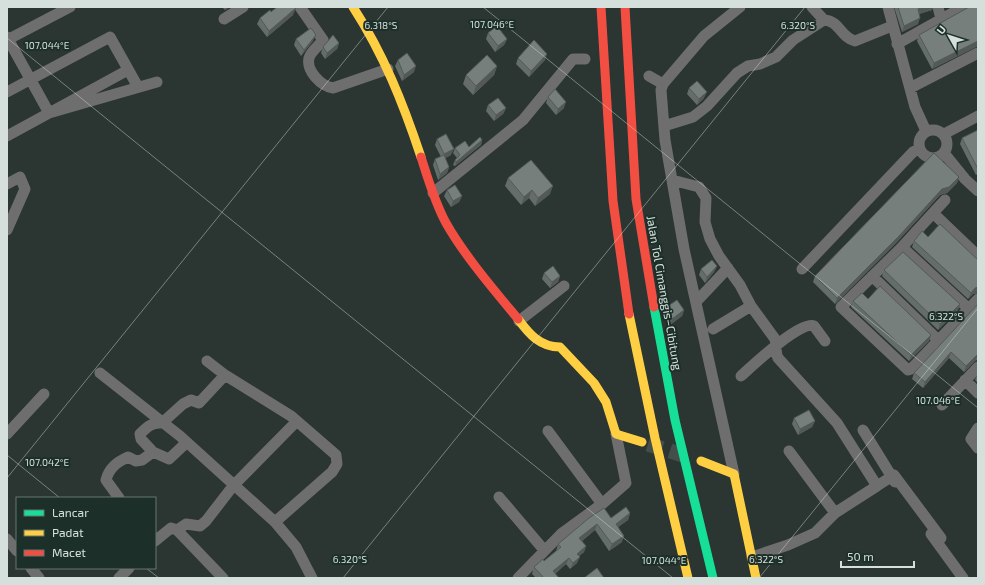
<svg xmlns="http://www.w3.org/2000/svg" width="985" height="585" viewBox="0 0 985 585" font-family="'Exo 2',sans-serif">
	<rect width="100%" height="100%" fill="#2b3532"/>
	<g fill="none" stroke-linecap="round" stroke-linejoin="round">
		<!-- secondary-tunnel -->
		<path stroke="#444f4c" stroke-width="15" stroke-dasharray="15 8" stroke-linecap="butt" d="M 648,444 L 692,458"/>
		<!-- street -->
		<path stroke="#6f6e6f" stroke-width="11" d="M 300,7 L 323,40 C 319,46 311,51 309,58 C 306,71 321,86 333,88 L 388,69
			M 812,7 L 824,20
			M 888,7 L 915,107 L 926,131
			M 938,7 L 941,19
			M 224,19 L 243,7
			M 7,37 L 49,113 L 157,82
			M 7,40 L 70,7
			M 897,44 L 963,7
			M 649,76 L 663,84
			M 910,88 L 978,53
			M 7,92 L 110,37 L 138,87
			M 664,126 L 693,117 L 707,106 L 737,73 L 748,66 L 760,64 L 776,57 L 793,40 L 824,20 C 840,21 840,37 855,41 L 892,26
			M919 144a14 14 0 1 1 28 0a14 14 0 1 1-28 0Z
			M 944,134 L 978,116
			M 7,136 L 128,70
			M 944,153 L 965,179 L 978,191
			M 672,180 L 699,187 L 706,198 L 705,222 L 710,239 L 719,256 L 740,285 L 751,306 L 775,339 C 777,346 775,352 778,358 L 837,423 L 877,486 L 894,475 L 941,538
			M 7,184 L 20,177 L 25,189 L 7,230
			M 433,193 L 523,120 L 573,59 L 585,59
			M 933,213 L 945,200
			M 902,247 L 969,309
			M 978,256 L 933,213 L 902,247 L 841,307 L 908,370 L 911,369 L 978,299
			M 802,269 L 913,152 L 919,149
			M 872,276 L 938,340
			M 696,302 L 728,268
			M 519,321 L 564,286
			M 713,329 L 751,306
			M 207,361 L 225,375 L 291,416 L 336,455 L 337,464 L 332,472 L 275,522
			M 100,373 L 180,436 L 275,522 L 296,547 L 312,578
			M 741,376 C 752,366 801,320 814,326 L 825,341
			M 965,380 L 978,393
			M 942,405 L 978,367
			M 978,428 L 971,439 L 978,448
			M 863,430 L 895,482
			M 548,431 L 602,504
			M 7,434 L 44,394
			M 789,451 L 835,513
			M 153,452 L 169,459 L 186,443
			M 734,474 L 684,249 L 665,140 L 661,90 L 663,84 L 704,36 L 740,7
			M 499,497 L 544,550
			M 119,498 L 106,480 C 109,468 117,462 128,457 L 136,461 L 142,460 L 153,452 L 141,439 L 140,434 C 147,427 152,422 162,423 L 183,404 L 191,400 L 199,403 L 225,375
			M 177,530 L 186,524 L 200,526 L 206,521 L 233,486 L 297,421
			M 931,534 L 963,578
			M 7,539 L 17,551
			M 155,541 L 171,528 L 177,530 L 223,578
			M 752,557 L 788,545 L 815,533 L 835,513 L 877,486
			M 31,568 L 39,578
			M 119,578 L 129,568
			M 518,578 L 561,534 L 602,504 L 626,483 L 616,434"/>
		<!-- fast -->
		<path stroke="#16e098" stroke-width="9" d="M 654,307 L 675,420 L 713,578"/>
		<!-- slow -->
		<path stroke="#ffcf43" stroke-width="9" d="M 353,7 C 384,55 403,103 421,157
			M 629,314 L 655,438 L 688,578
			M 518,319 C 529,334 540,347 560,347 L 594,383 L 606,402 L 616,434 L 642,442
			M 701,461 L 734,474 L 756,578"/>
		<!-- jam -->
		<path stroke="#f24e42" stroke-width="9" d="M 601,7 L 613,201 L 629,314
			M 625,7 L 636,199 L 654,307
			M 421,157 C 428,179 435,203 446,223 C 464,255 494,290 518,319"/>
	</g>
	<!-- wall -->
	<path fill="#656d6b" d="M 222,7 L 230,7 L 225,10 Z
		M 894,7 L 933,7 L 932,10 L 919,14 L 918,24 L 902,32 Z
		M 978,7 L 978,46 L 932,69 L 917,41 L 919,35 Z
		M 271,12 L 293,15 L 267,37 L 257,24 L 260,18 Z
		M 488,33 L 507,39 L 504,45 L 495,52 L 486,39 Z
		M 296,39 L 313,41 L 301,56 L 294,45 Z
		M 339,43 L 337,49 L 325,59 L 321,53 L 323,47 Z
		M 518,58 L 545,60 L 529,77 L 516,64 Z
		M 398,60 L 414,72 L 402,81 L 395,66 Z
		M 497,66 L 494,75 L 473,95 L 463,84 L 466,75 Z
		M 689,88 L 704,98 L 697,105 L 687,94 Z
		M 548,97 L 564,108 L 556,115 L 546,103 Z
		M 488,105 L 506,108 L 503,114 L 494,121 L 486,111 Z
		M 978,130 L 978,174 L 976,175 L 960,144 L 962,138 Z
		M 437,139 L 451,155 L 445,158 L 449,167 L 447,173 L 438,180 L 433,165 L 435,159 L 441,157 L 435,145 Z
		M 482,140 L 481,145 L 455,166 L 453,165 L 455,160 L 457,158 L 453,153 L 455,148 L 469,147 Z
		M 959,177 L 957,183 L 947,193 L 940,195 L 897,242 L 835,304 L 813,282 L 815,276 Z
		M 508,178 L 550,194 L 535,206 L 529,198 L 521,205 L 505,186 Z
		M 447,190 L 462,196 L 459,202 L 451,207 L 444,196 Z
		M 928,237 L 978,260 L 978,293 L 973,294 L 968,299 L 912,247 L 914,241 Z
		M 717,266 L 714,272 L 705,283 L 699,275 L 701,269 Z
		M 884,270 L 960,304 L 958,310 L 938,330 L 882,276 Z
		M 544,273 L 560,276 L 558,282 L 550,288 L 542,279 Z
		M 868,299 L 929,341 L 909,361 L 851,307 L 853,301 Z
		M 978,304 L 978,361 L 976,360 L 964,372 L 949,358 L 923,388 L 912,379 L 914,373 Z
		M 668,306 L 684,310 L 682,316 L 670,325 L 666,312 Z
		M 978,373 L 978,383 L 975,380 Z
		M 794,418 L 815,421 L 812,427 L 798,435 L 792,424 Z
		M 630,513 L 628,520 L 618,527 L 622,542 L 609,551 L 595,530 L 582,541 L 586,546 L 584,552 L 579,556 L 577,563 L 570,569 L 566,564 L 555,574 L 559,578 L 536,578 L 532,574 L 534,567 L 544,561 L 556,551 L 558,544 L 589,518 L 611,518 Z"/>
	<!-- shaded-wall -->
	<path fill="#535957" d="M 226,7 L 230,7 L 225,10 Z
		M 924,7 L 933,7 L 932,10 L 916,15 L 918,9 Z
		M 296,8 L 293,15 L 267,37 L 269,31 Z
		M 920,18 L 918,24 L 902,32 L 904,26 Z
		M 316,35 L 313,41 L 301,56 L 304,50 Z
		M 507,39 L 504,45 L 495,52 L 498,46 Z
		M 978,41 L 978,46 L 932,69 L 934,63 Z
		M 339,43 L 337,49 L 325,59 L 327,53 Z
		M 547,54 L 545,60 L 529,77 L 531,71 Z
		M 416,66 L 414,72 L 402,81 L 404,75 Z
		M 497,66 L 494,75 L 473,95 L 476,86 Z
		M 707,92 L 704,98 L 697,105 L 699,99 Z
		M 566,102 L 564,108 L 556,115 L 558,109 Z
		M 506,108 L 503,114 L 494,121 L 496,115 Z
		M 482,140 L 481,145 L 455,166 L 456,162 Z
		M 454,149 L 451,155 L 442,160 L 444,154 Z
		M 449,167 L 447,173 L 438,180 L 440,174 Z
		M 959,177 L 957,183 L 947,193 L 940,195 L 897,242 L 835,304 L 837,298 L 942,189 Z
		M 553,186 L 550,194 L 535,206 L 538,198 Z
		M 532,190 L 529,198 L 521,205 L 524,197 Z
		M 462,196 L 459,202 L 451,207 L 453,201 Z
		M 717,266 L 714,272 L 705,283 L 707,277 Z
		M 560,276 L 558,282 L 550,288 L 552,282 Z
		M 978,287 L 978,293 L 973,294 L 968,299 L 971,293 L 975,288 Z
		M 960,304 L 958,310 L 938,330 L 940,324 Z
		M 684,310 L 682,316 L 670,325 L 672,319 Z
		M 931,335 L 929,341 L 909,361 L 911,355 Z
		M 951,352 L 949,358 L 923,388 L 925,382 Z
		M 978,354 L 976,360 L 964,372 L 966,366 Z
		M 815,421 L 812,427 L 798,435 L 800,429 Z
		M 630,513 L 628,520 L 613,531 L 616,524 Z
		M 597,524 L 595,530 L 577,545 L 579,538 Z
		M 624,536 L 622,542 L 609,551 L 612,544 Z
		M 586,546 L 584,552 L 575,560 L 577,554 Z
		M 580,557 L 577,563 L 570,569 L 573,563 Z
		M 569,558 L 566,564 L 551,577 L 553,571 Z"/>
	<!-- building -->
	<path fill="#767f7c" stroke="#535957" d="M 277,7 L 295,7 L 296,8 L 269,31 L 260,18 L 270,10 L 271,12 Z
		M 898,7 L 924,7 L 918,9 L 920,18 L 904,26 Z
		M 969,7 L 978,7 L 978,41 L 934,63 L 919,35 Z
		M 497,26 L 507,39 L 498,46 L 488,33 Z
		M 311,28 L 316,35 L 304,50 L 296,39 Z
		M 333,35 L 339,43 L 327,53 L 323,47 Z
		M 534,40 L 547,54 L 531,71 L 518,58 Z
		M 407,53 L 416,66 L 404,75 L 398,60 Z
		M 487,55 L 497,66 L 476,86 L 466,75 Z
		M 697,81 L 707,92 L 699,99 L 689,88 Z
		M 555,89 L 566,102 L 558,109 L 548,97 Z
		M 498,98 L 506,108 L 496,115 L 488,105 Z
		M 978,130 L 978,169 L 962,138 Z
		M 446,134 L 454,149 L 444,154 L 437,139 Z
		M 480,137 L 482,140 L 456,162 L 455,160 L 460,155 L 455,148 L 465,141 L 469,147 Z
		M 934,153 L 959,177 L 949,187 L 942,189 L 899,236 L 837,298 L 815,276 Z
		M 444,155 L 449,167 L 440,174 L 435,159 Z
		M 531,160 L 553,186 L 538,198 L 532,190 L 524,197 L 508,178 Z
		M 455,185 L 462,196 L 453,201 L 447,190 Z
		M 940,224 L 978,260 L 978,287 L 975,288 L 971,293 L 914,241 L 922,231 L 928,237 Z
		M 903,252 L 960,304 L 940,324 L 884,270 Z
		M 712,260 L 717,266 L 707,277 L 701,269 Z
		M 553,266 L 560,276 L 552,282 L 544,273 Z
		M 880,286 L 931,335 L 911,355 L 853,301 L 862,293 L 868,299 Z
		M 677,300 L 684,310 L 672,319 L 668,306 Z
		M 978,304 L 978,354 L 966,366 L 951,352 L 925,382 L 914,373 Z
		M 809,410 L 815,421 L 800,429 L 794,418 Z
		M 626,507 L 630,513 L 616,524 L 624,536 L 612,544 L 597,524 L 579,538 L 586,546 L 577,554 L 580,557 L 573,563 L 569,558 L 553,571 L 559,578 L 544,578 L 534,567 L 543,559 L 544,561 L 561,547 L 558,544 L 589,518 L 604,508 L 611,518 Z
		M 597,568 L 604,578 L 584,578 Z"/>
	<!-- ticks -->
	<path fill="none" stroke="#d5e0dc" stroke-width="1" stroke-opacity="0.45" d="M 483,7 L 978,408M 7,38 L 673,578M 7,455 L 60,498M 7,478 L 388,7M 146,568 L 159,578M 343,578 L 805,7M 759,578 L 978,308"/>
	<g text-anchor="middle" stroke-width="4" stroke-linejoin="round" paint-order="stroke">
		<!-- street labels -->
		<g font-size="12" fill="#d5e0dc" stroke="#1d2f29">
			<text transform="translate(664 293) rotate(80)" y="4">Jalan Tol Cimanggis–Cibitung</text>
		</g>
	</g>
	<g font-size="10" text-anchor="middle" fill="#d5e0dc" stroke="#1d2f29" stroke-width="4" stroke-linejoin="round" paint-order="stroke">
		<text x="492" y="28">107.046°E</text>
		<text x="381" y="29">6.318°S</text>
		<text x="798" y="29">6.320°S</text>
		<text x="47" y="49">107.044°E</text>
		<text x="946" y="320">6.322°S</text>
		<text x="938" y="404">107.046°E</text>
		<text x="47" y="466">107.042°E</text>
		<text x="350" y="563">6.320°S</text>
		<text x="766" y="563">6.322°S</text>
		<text x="664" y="564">107.044°E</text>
	</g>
	<!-- border -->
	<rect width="985" height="585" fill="none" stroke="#d5e0dc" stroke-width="16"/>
	<!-- legend -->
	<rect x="16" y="497" width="140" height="72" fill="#1d2f29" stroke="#677671"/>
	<rect x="24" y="510" width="20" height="6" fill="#16e098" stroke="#677671"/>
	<text x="52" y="517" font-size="12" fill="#d5e0dc">Lancar</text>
	<rect x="24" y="530" width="20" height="6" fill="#ffcf43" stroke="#677671"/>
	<text x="52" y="537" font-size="12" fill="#d5e0dc">Padat</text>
	<rect x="24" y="550" width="20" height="6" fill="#f24e42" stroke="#677671"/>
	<text x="52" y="557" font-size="12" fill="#d5e0dc">Macet</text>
	<!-- north arrow -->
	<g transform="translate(949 36) rotate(309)" stroke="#1d2f29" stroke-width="3" paint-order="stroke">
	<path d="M0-3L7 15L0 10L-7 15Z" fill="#d5e0dc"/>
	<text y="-6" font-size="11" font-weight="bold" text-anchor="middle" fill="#d5e0dc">U</text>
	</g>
	<!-- scale -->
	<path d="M841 561v6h73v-6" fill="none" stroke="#d5e0dc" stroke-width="2"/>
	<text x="847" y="561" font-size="12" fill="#d5e0dc" stroke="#1d2f29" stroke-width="3" paint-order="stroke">50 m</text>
</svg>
